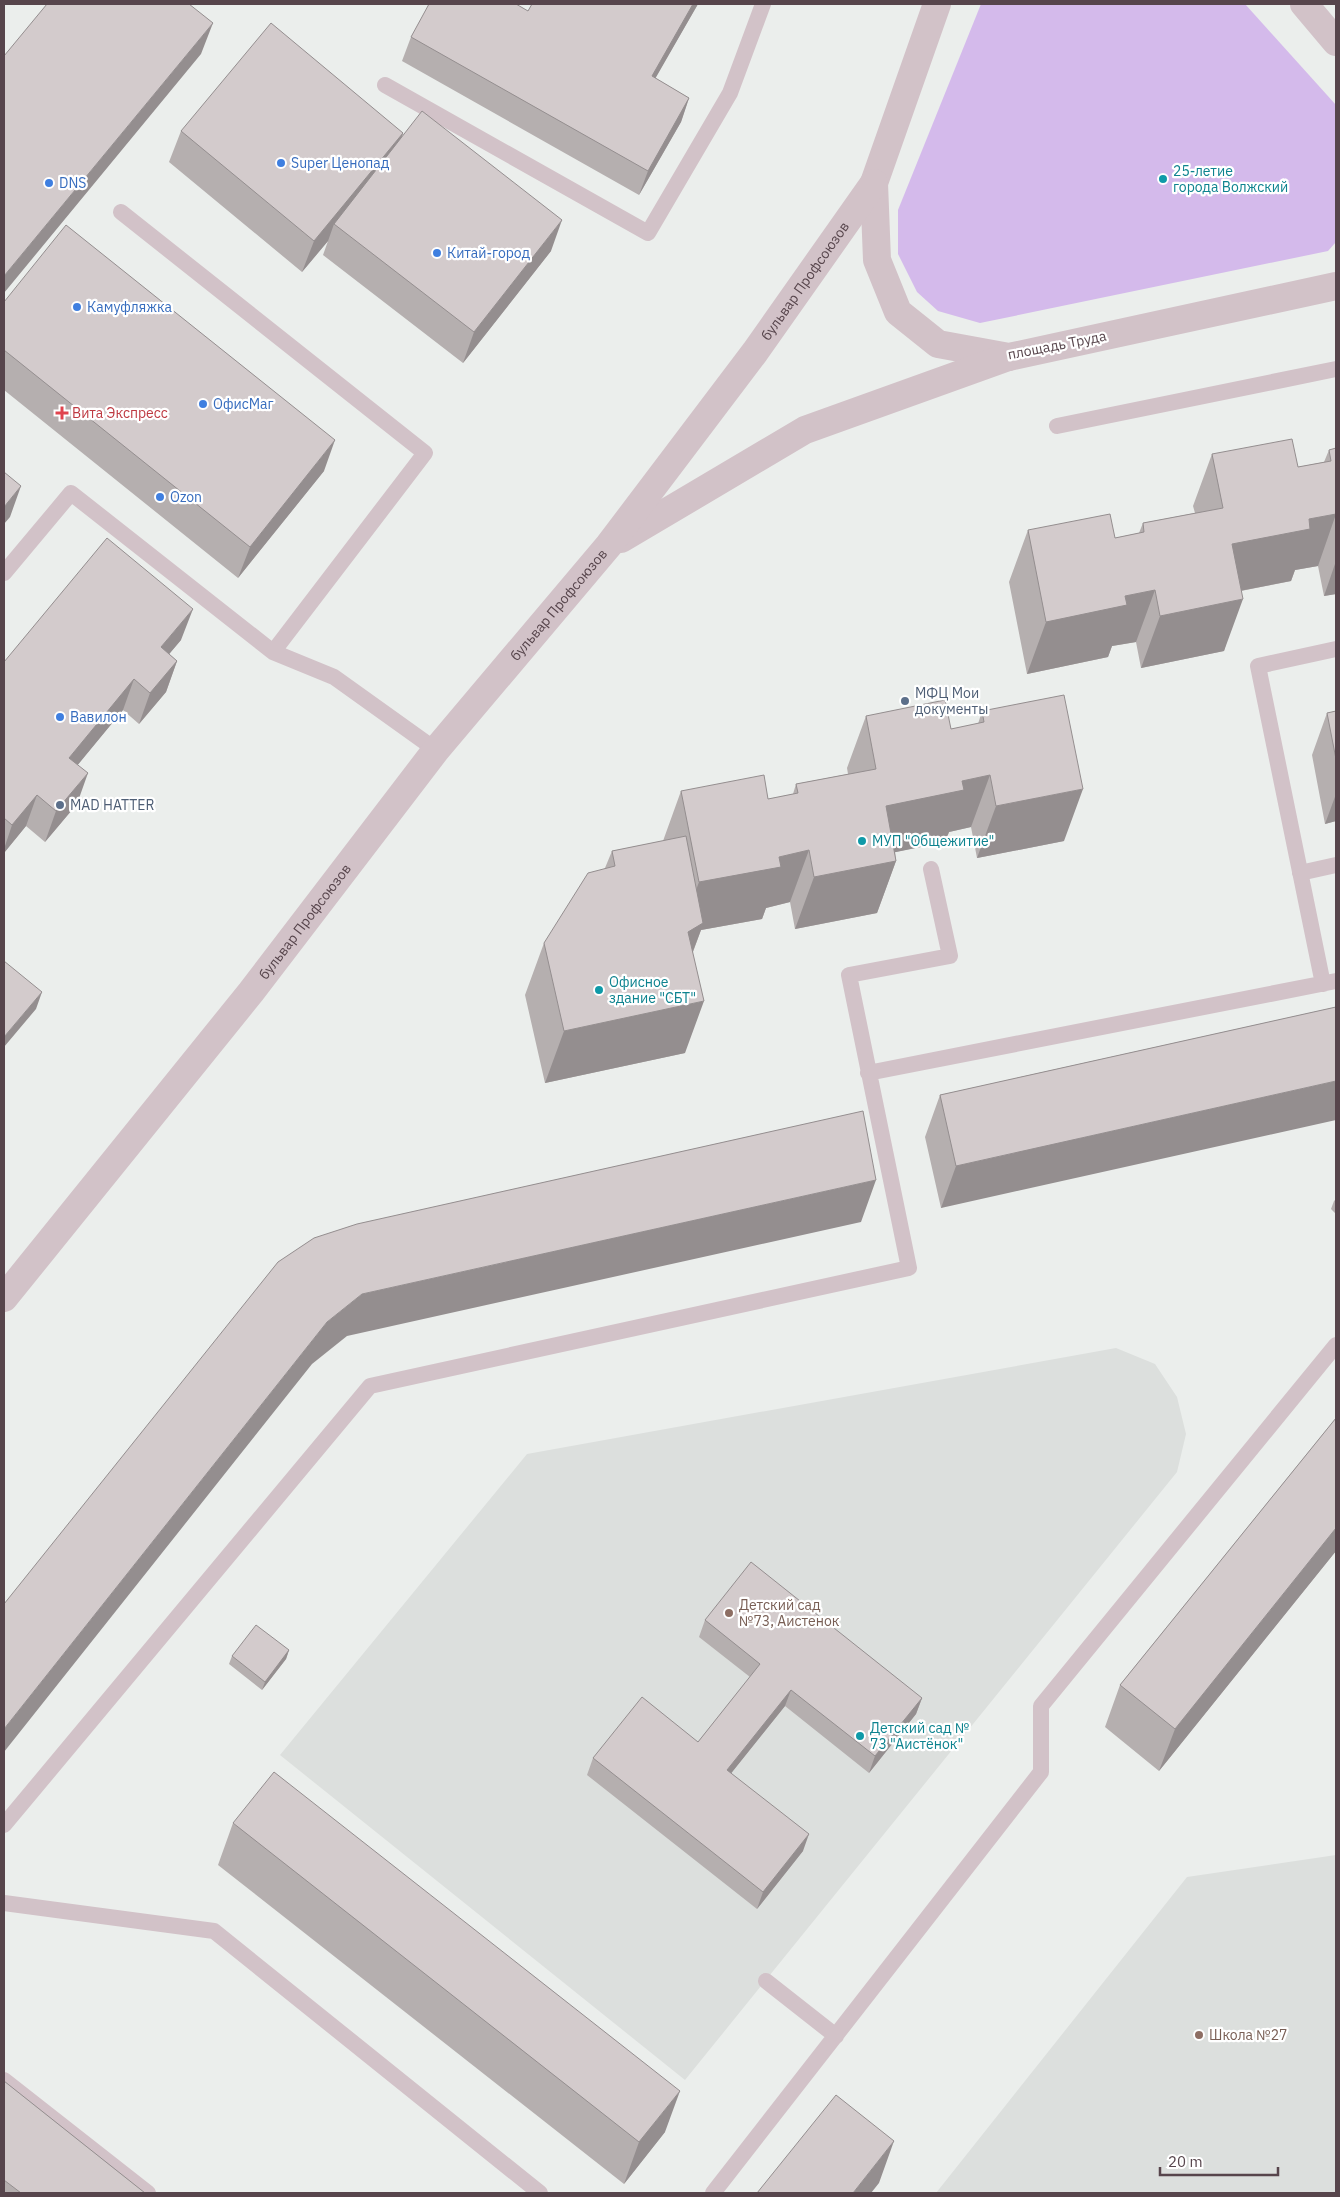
<svg xmlns="http://www.w3.org/2000/svg" width="1340" height="2197" viewBox="0 0 1340 2197" font-family="'IBM Plex Sans',sans-serif">
	<rect width="100%" height="100%" fill="#ebeeec"/>
	<!-- education -->
	<path fill="#dcdfdd" d="M 1116,1348 L 1155,1364 L 1177,1397 L 1186,1434 L 1177,1472 L 685,2080 L 280,1755 L 527,1454 Z
		M 1336,1855 L 1336,2193 L 936,2193 L 1187,1877 Z"/>
	<!-- green -->
	<path fill="#d4baeb" d="M 981,4 L 1245,4 L 1336,105 L 1336,242 L 1328,251 L 980,323 L 938,311 L 917,292 L 898,254 L 898,210 Z"/>
	<g fill="none" stroke-linecap="round" stroke-linejoin="round">
		<!-- service -->
		<path stroke="#d2c2c8" stroke-width="16" d="M 385,85 L 648,233 L 730,93 L 763,4
			M 121,212 L 425,453 L 273,652
			M 1057,426 L 1336,369
			M 4,573 L 71,493 L 273,652 L 334,677 L 436,750
			M 1300,873 L 1336,865
			M 1323,984 L 1258,666 L 1336,649
			M 868,1073 L 1336,981
			M 4,1825 L 370,1386 L 909,1268 L 849,975 L 950,956 L 931,869
			M 4,1903 L 214,1931 L 540,2193
			M 766,1981 L 836,2036
			M 4,2080 L 148,2193
			M 713,2193 L 1041,1772 L 1041,1706 L 1336,1345"/>
		<!-- tertiary -->
		<g stroke="#d2c2c8" stroke-width="28">
			<path d="M 937,4 L 874,183 L 877,260 L 898,312 L 938,344 L 1009,357 L 1336,286"/>
			<path d="M 1304,4 L 1336,42"/>
			<path d="M 621,539 L 805,430 L 1008,357"/>
			<path id="s1" d="M 4,1298 L 251,992 L 436,750 L 609,545 L 755,352 L 874,183"/>
		</g>
	</g>
	<!-- wall -->
	<path fill="#b5afaf" d="M 532,4 L 698,4 L 655,78 L 689,98 L 681,122 L 639,195 L 402,61 L 411,37 L 528,11 Z
		M 181,131 L 403,133 L 402,138 L 551,251 L 463,363 L 323,255 L 328,241 L 302,272 L 169,162 Z
		M 4,302 L 324,471 L 238,578 L 4,390 Z
		M 1336,448 L 1336,594 L 1324,596 L 1318,566 L 1295,570 L 1291,581 L 1241,591 L 1224,651 L 1141,668 L 1136,642 L 1112,646 L 1108,657 L 1027,674 L 1009,582 L 1028,530 L 1115,538 L 1139,533 L 1143,523 L 1195,513 L 1193,506 L 1212,454 L 1298,467 L 1324,462 L 1329,450 Z
		M 181,640 L 169,654 L 177,661 L 166,692 L 139,724 L 123,710 L 77,765 L 77,804 L 45,842 L 26,826 L 4,853 L 4,662 Z
		M 982,711 L 1064,841 L 977,858 L 971,827 L 949,832 L 945,842 L 895,852 L 896,861 L 877,913 L 795,929 L 790,902 L 766,908 L 762,919 L 701,930 L 693,952 L 685,1053 L 545,1083 L 525,995 L 544,943 L 605,868 L 612,851 L 663,841 L 681,791 L 768,799 L 793,794 L 796,784 L 848,774 L 847,768 L 866,716 L 951,729 L 978,724 Z
		M 1336,711 L 1336,821 L 1325,824 L 1312,755 L 1327,713 Z
		M 1336,1007 L 941,1208 L 925,1137 L 940,1095 Z
		M 1336,1199 L 1336,1214 L 1331,1209 L 1334,1201 Z
		M 1336,1418 L 1336,1551 L 1159,1771 L 1105,1727 L 1120,1685 Z
		M 705,1620 L 922,1698 L 916,1714 L 869,1773 L 785,1706 L 731,1773 L 803,1851 L 757,1909 L 587,1775 L 593,1758 L 698,1742 L 750,1677 L 699,1637 Z
		M 289,1650 L 286,1659 L 262,1690 L 229,1664 L 232,1656 Z
		M 233,1823 L 665,2132 L 624,2184 L 218,1865 Z
		M 4,2081 L 145,2193 L 4,2193 Z"/>
	<!-- shaded-wall -->
	<path fill="#948e8f" d="M 693,4 L 698,4 L 643,100 L 652,76 Z
		M 213,23 L 201,54 L 4,293 L 4,276 Z
		M 689,98 L 681,122 L 639,195 L 648,171 Z
		M 403,133 L 392,164 L 334,224 L 328,241 L 302,272 L 314,241 Z
		M 562,220 L 551,251 L 463,363 L 474,332 Z
		M 335,440 L 324,471 L 238,578 L 250,547 Z
		M 21,486 L 10,517 L 4,524 L 4,507 Z
		M 1336,514 L 1318,566 L 1295,570 L 1291,581 L 1213,596 L 1232,544 L 1309,519 Z
		M 1336,561 L 1336,594 L 1324,596 Z
		M 1155,590 L 1136,642 L 1112,646 L 1108,657 L 1027,674 L 1046,622 L 1125,596 Z
		M 1243,599 L 1224,651 L 1141,668 L 1160,616 Z
		M 193,609 L 181,640 L 149,678 L 161,647 Z
		M 177,661 L 166,692 L 139,724 L 150,693 Z
		M 134,679 L 123,710 L 58,789 L 69,758 Z
		M 88,773 L 77,804 L 45,842 L 56,811 Z
		M 990,775 L 971,827 L 949,832 L 945,842 L 867,858 L 886,806 L 962,781 Z
		M 1083,789 L 1064,841 L 977,858 L 996,806 Z
		M 1336,794 L 1336,821 L 1325,824 Z
		M 37,795 L 26,826 L 4,853 L 4,849 L 12,825 Z
		M 809,850 L 790,902 L 766,908 L 762,919 L 701,930 L 684,975 L 680,934 L 699,882 L 779,857 Z
		M 896,861 L 877,913 L 795,929 L 814,877 Z
		M 42,992 L 36,1009 L 4,1047 L 4,1037 Z
		M 704,1001 L 685,1053 L 545,1083 L 564,1031 Z
		M 1336,1081 L 1336,1120 L 941,1208 L 956,1166 Z
		M 876,1180 L 861,1222 L 347,1336 L 312,1364 L 4,1752 L 4,1729 L 327,1322 L 362,1294 Z
		M 1336,1528 L 1336,1551 L 1159,1771 L 1175,1729 Z
		M 289,1650 L 286,1659 L 262,1690 L 265,1682 Z
		M 791,1690 L 785,1706 L 721,1786 L 727,1770 Z
		M 922,1698 L 916,1714 L 869,1773 L 875,1756 Z
		M 809,1834 L 803,1851 L 757,1909 L 763,1892 Z
		M 680,2091 L 665,2132 L 624,2184 L 639,2142 Z
		M 894,2141 L 879,2183 L 871,2193 L 853,2193 Z"/>
	<!-- building -->
	<path fill="#d3cbcc" stroke="#948e8f" d="M 47,4 L 189,4 L 213,23 L 4,276 L 4,56 Z
		M 429,4 L 516,4 L 528,11 L 532,4 L 693,4 L 652,76 L 689,98 L 648,171 L 411,37 Z
		M 271,23 L 403,133 L 314,241 L 181,131 Z
		M 422,111 L 562,220 L 474,332 L 334,224 Z
		M 66,225 L 335,440 L 250,547 L 4,350 L 4,302 Z
		M 1292,439 L 1298,467 L 1331,461 L 1329,450 L 1336,448 L 1336,514 L 1309,519 L 1310,529 L 1232,544 L 1243,599 L 1160,616 L 1155,590 L 1125,596 L 1127,605 L 1046,622 L 1028,530 L 1110,514 L 1115,538 L 1144,532 L 1143,523 L 1223,508 L 1212,454 Z
		M 4,472 L 21,486 L 4,507 Z
		M 107,538 L 193,609 L 161,647 L 177,661 L 150,693 L 134,679 L 69,758 L 88,773 L 56,811 L 37,795 L 12,825 L 4,818 L 4,662 Z
		M 1064,695 L 1083,789 L 996,806 L 990,775 L 962,781 L 964,790 L 886,806 L 896,861 L 814,877 L 809,850 L 779,857 L 781,867 L 699,882 L 681,791 L 764,775 L 768,799 L 798,793 L 796,784 L 876,769 L 866,716 L 945,700 L 951,729 L 984,722 L 982,711 Z
		M 1336,711 L 1336,759 L 1327,713 Z
		M 686,836 L 703,923 L 688,932 L 704,1001 L 564,1031 L 544,943 L 588,873 L 615,866 L 612,851 Z
		M 4,961 L 42,992 L 4,1037 Z
		M 1336,1007 L 1336,1081 L 956,1166 L 940,1095 Z
		M 863,1111 L 876,1180 L 362,1294 L 327,1322 L 4,1729 L 4,1604 L 278,1262 L 314,1238 L 357,1224 Z
		M 1336,1418 L 1336,1528 L 1175,1729 L 1120,1685 Z
		M 751,1562 L 922,1698 L 875,1756 L 791,1690 L 727,1770 L 809,1834 L 763,1892 L 593,1758 L 642,1697 L 698,1742 L 760,1664 L 705,1620 Z
		M 256,1625 L 289,1650 L 265,1682 L 232,1656 Z
		M 274,1772 L 680,2091 L 639,2142 L 233,1823 Z
		M 4,2081 L 145,2193 L 21,2193 L 4,2180 Z
		M 836,2095 L 894,2141 L 853,2193 L 757,2193 Z"/>
	<!-- markers -->
	<g fill="#3f7fe0" stroke="#fff" stroke-width="2">
		<circle cx="281" cy="163" r="5"/>
		<circle cx="49" cy="183" r="5"/>
		<circle cx="437" cy="253" r="5"/>
		<circle cx="77" cy="307" r="5"/>
		<circle cx="203" cy="404" r="5"/>
		<circle cx="160" cy="497" r="5"/>
		<circle cx="60" cy="717" r="5"/>
	</g>
	<g fill="#0f9aa8" stroke="#fff" stroke-width="2">
		<circle cx="1163" cy="179" r="5"/>
		<circle cx="862" cy="841" r="5"/>
		<circle cx="599" cy="990" r="5"/>
		<circle cx="860" cy="1736" r="5"/>
	</g>
	<path fill="#e0444e" stroke="#fff" stroke-width="2" d="M59.5 405.5h5v5h5v5h-5v5h-5v-5h-5v-5h5z"/>
	<g fill="#5c6f8a" stroke="#fff" stroke-width="2">
		<circle cx="905" cy="701" r="5"/>
		<circle cx="60" cy="805" r="5"/>
	</g>
	<g fill="#8d6e63" stroke="#fff" stroke-width="2">
		<circle cx="729" cy="1613" r="5"/>
		<circle cx="1199" cy="2035" r="5"/>
	</g>
	<g text-anchor="middle" stroke-width="4.5" stroke-linejoin="round" paint-order="stroke">
		<!-- shop labels -->
		<g font-size="14" fill="#366cbe" stroke="#fff" text-anchor="start">
			<text x="291" y="168">Super Ценопад</text>
			<text x="59" y="188">DNS</text>
			<text x="447" y="258">Китай-город</text>
			<text x="87" y="312">Камуфляжка</text>
			<text x="213" y="409">ОфисМаг</text>
			<text x="170" y="502">Ozon</text>
			<text x="70" y="722">Вавилон</text>
		</g>
		<!-- culture labels -->
		<g font-size="14" fill="#0d838f" stroke="#fff" text-anchor="start">
			<text x="1173" y="176">25-летие<tspan x="1173" dy="16">города Волжский</tspan></text>
			<text x="872" y="846">МУП "Общежитие"</text>
			<text x="609" y="987">Офисное<tspan x="609" dy="16">здание "СБТ"</tspan></text>
			<text x="870" y="1733">Детский сад №<tspan x="870" dy="16">73 "Аистёнок"</tspan></text>
		</g>
		<!-- street labels -->
		<g font-size="14" fill="#57454c" stroke="#fff">
			<text dy="5" stroke="none"><textPath href="#s1" startOffset="1295">бульвар Профсоюзов</textPath></text>
			<text transform="translate(1057 345) rotate(-11)" y="5">площадь Труда</text>
			<text dy="5" stroke="none"><textPath href="#s1" startOffset="888">бульвар Профсоюзов</textPath></text>
			<text dy="5" stroke="none"><textPath href="#s1" startOffset="482">бульвар Профсоюзов</textPath></text>
		</g>
		<!-- health labels -->
		<g font-size="14" fill="#be3a42" stroke="#fff" text-anchor="start">
			<text x="72" y="418">Вита Экспресс</text>
		</g>
		<!-- service labels -->
		<g font-size="14" fill="#4e5e75" stroke="#fff" text-anchor="start">
			<text x="915" y="698">МФЦ Мои<tspan x="915" dy="16">документы</tspan></text>
			<text x="70" y="810">MAD HATTER</text>
		</g>
		<!-- education labels -->
		<g font-size="14" fill="#785e54" stroke="#fff" text-anchor="start">
			<text x="739" y="1610">Детский сад<tspan x="739" dy="16">№73, Аистенок</tspan></text>
			<text x="1209" y="2040">Школа №27</text>
		</g>
	</g>
	<!-- border -->
	<rect width="1340" height="2197" fill="none" stroke="#57454c" stroke-width="10"/>
	<!-- scale -->
	<path d="M1160 2167v8h118v-8" fill="none" stroke="#57454c" stroke-width="2.5"/>
	<text x="1168" y="2167" font-size="15" fill="#57454c" stroke="#ffffff" stroke-width="4" paint-order="stroke">20 m</text>
</svg>
